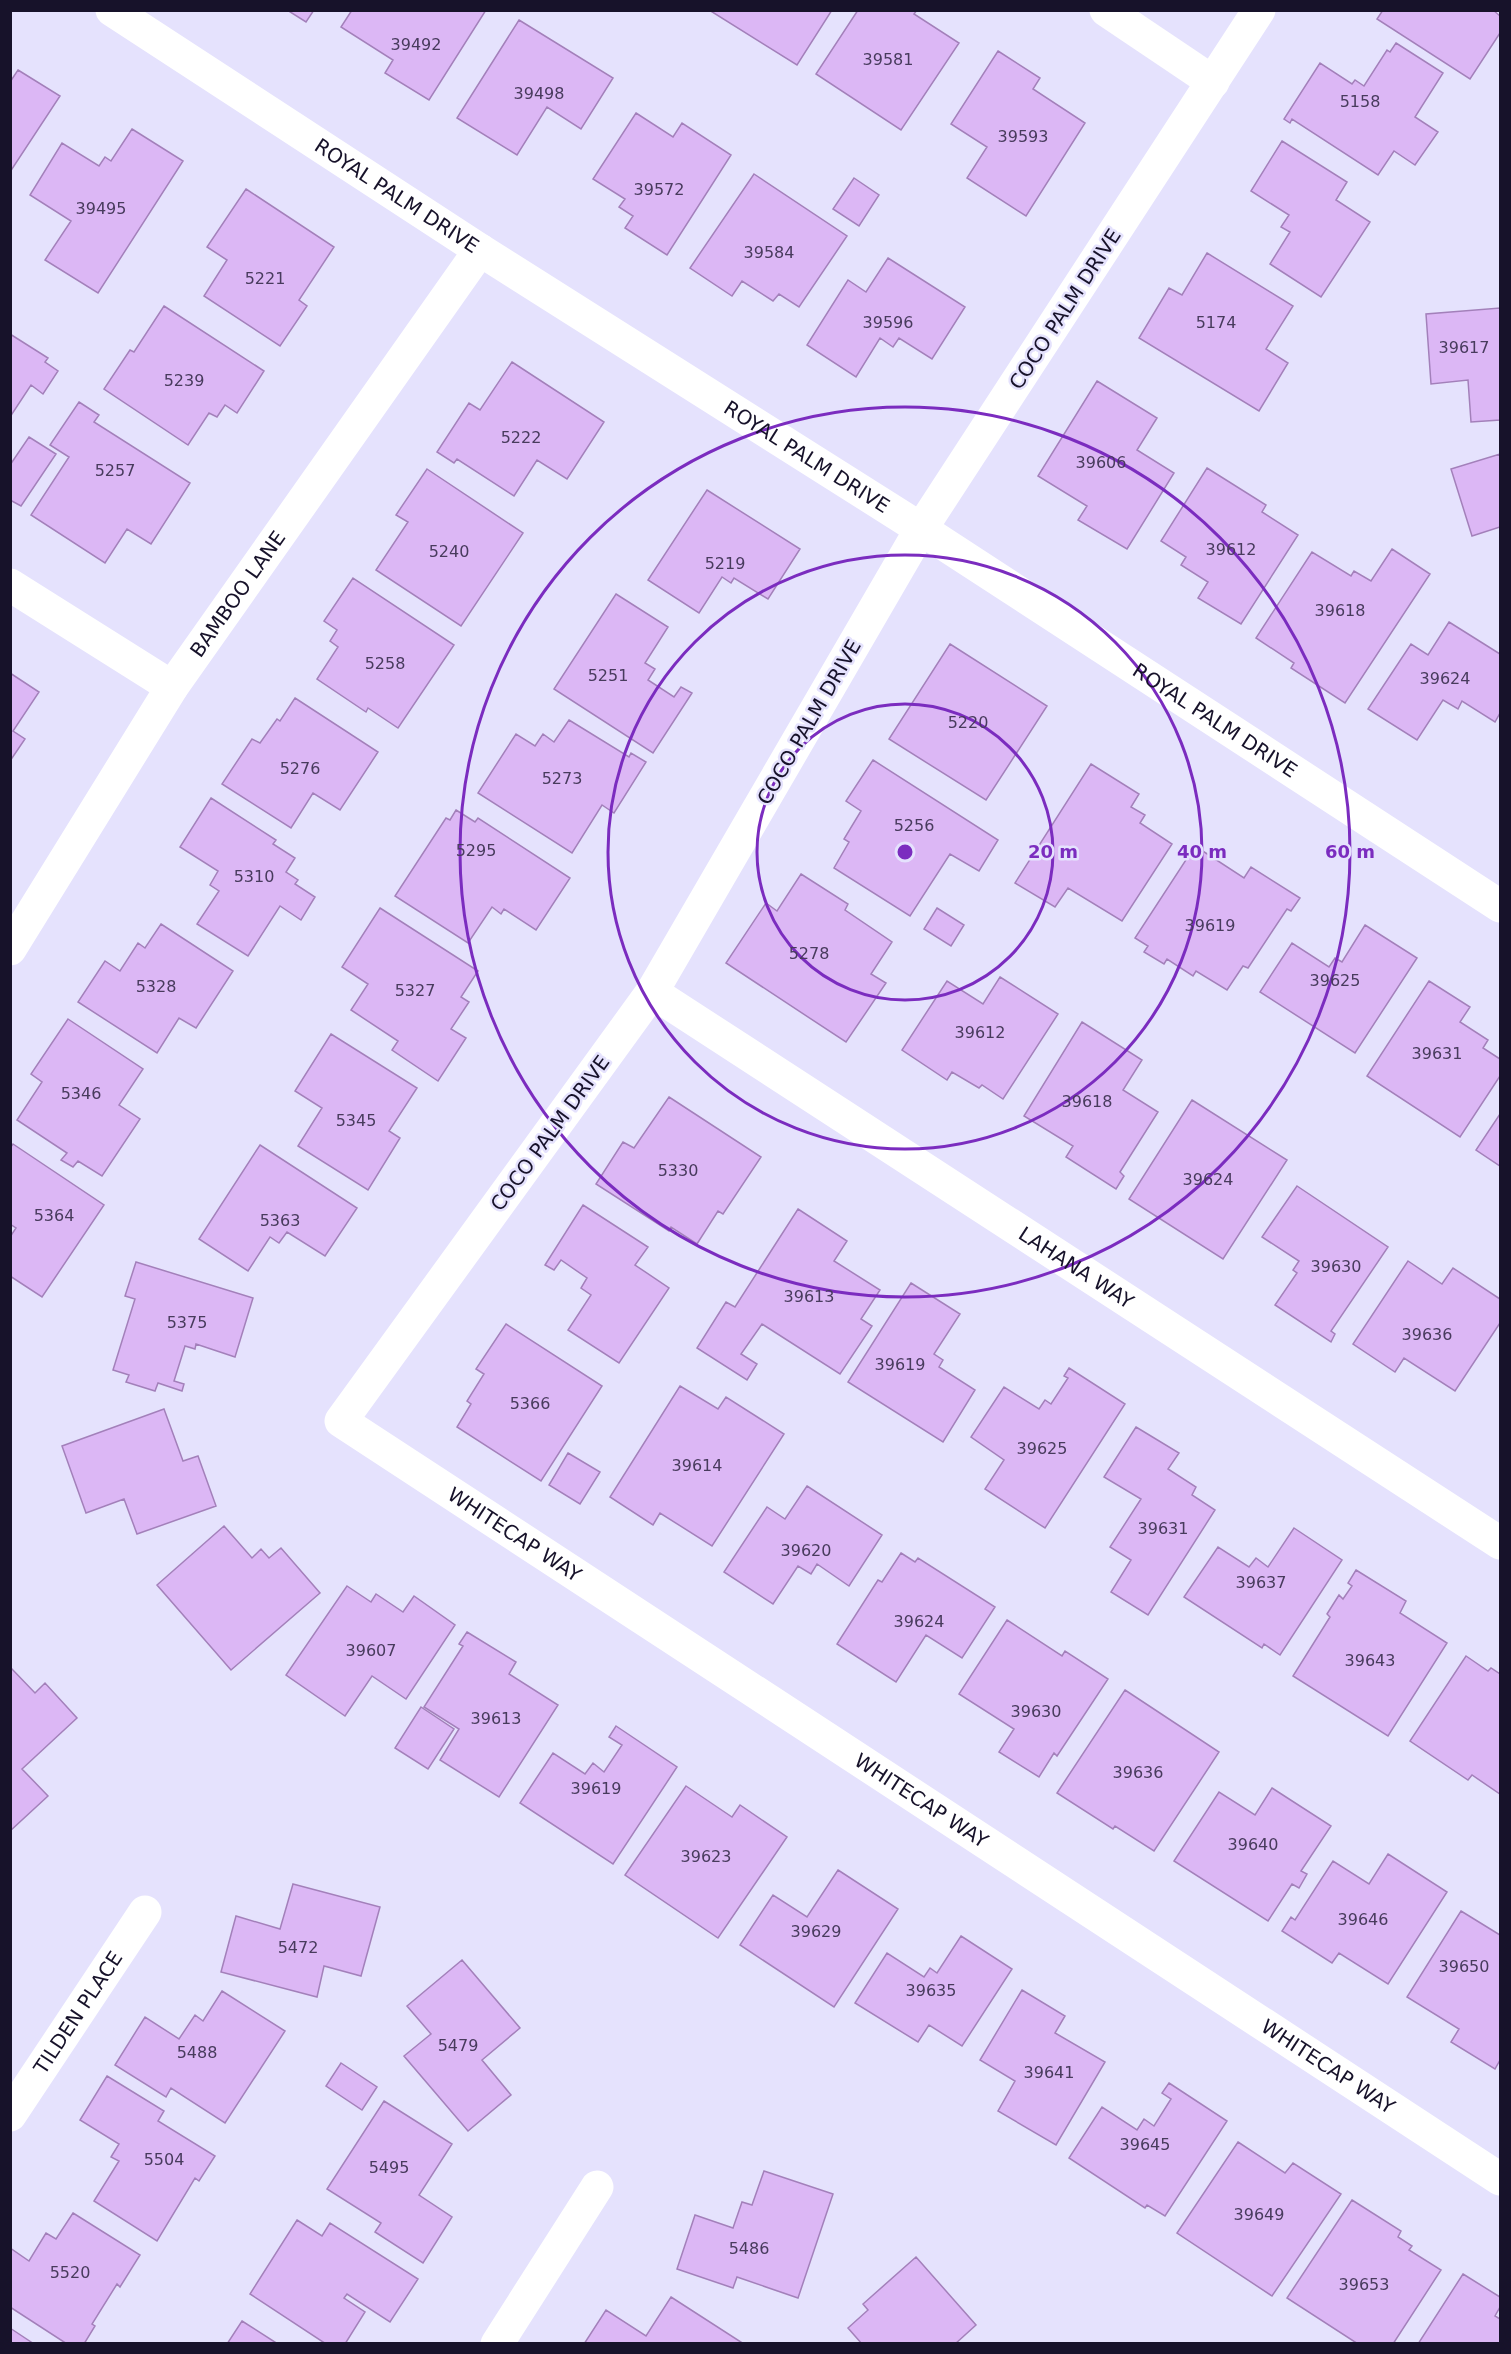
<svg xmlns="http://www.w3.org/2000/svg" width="1511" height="2354" viewBox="0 0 1511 2354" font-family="'DejaVu Sans',sans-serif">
	<rect width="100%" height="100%" fill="#e5e2fd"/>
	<!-- building -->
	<path fill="#dcb7f5" stroke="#a380ba" stroke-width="1.5" d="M 287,10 L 314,10 L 306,22 Z
		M 352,10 L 486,10 L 429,100 L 385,73 L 393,60 L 341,27 Z
		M 709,10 L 832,10 L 797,65 Z
		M 858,10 L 917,10 L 914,14 L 959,43 L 901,130 L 816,74 Z
		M 1383,10 L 1493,10 L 1500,16 L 1500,33 L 1470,79 L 1377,19 Z
		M 519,20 L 613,78 L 581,129 L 547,107 L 517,155 L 457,118 Z
		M 1396,43 L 1443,73 L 1415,117 L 1438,132 L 1415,165 L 1394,151 L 1378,175 L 1292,119 L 1290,123 L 1284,119 L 1320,63 L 1352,84 L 1355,80 L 1364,86 L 1387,50 L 1390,52 Z
		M 998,51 L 1040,78 L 1033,89 L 1085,123 L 1026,216 L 967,178 L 987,147 L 951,124 Z
		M 18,70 L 60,96 L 10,172 L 10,82 Z
		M 636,113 L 673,137 L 682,123 L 731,155 L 667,255 L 625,228 L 633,216 L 619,207 L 625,199 L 593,179 Z
		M 132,129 L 183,161 L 98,293 L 45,260 L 71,221 L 30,195 L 62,143 L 99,166 L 105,157 L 111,161 Z
		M 1282,141 L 1347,182 L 1336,200 L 1370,222 L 1321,297 L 1270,264 L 1290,232 L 1281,227 L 1289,215 L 1251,191 Z
		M 754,174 L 847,236 L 799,307 L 779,294 L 773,301 L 742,281 L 732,296 L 690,268 Z
		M 854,178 L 879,195 L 859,226 L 833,209 Z
		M 246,189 L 334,247 L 299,300 L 307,306 L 280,346 L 204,296 L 227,260 L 207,247 Z
		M 1207,253 L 1293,306 L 1266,349 L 1288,363 L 1259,411 L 1139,338 L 1169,288 L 1182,295 Z
		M 888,258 L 965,307 L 932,359 L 899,338 L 893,347 L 880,338 L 856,377 L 807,345 L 848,280 L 866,292 Z
		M 164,306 L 264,371 L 237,413 L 225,405 L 217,417 L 209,413 L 188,445 L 104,389 L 130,350 L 134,352 Z
		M 1500,308 L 1500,420 L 1471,422 L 1468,380 L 1431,384 L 1426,314 Z
		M 10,334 L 48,358 L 45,362 L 58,371 L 43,394 L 31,385 L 10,417 Z
		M 512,362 L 604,422 L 567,479 L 537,460 L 514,496 L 457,459 L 454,463 L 437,452 L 469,403 L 480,410 Z
		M 1097,381 L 1157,418 L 1137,450 L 1174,473 L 1127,549 L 1078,520 L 1087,506 L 1038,476 Z
		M 79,402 L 99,415 L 94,422 L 190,483 L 151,544 L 127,529 L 105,563 L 31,515 L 69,457 L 50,445 Z
		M 29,437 L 56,454 L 21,506 L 10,500 L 10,465 Z
		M 1500,454 L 1500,527 L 1472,536 L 1451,469 Z
		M 1207,468 L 1266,505 L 1262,512 L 1298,535 L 1241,624 L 1198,598 L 1208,582 L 1181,565 L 1186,557 L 1161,541 Z
		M 427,469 L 523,533 L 461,626 L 376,570 L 408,522 L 396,515 Z
		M 707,490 L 800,549 L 768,599 L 734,578 L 731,583 L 722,577 L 699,613 L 648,580 Z
		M 1392,549 L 1430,574 L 1345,703 L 1291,668 L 1294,663 L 1256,638 L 1312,552 L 1351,576 L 1354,571 L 1371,581 Z
		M 353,578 L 454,645 L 398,728 L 368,708 L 366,712 L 317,679 L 338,647 L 330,641 L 337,630 L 324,621 Z
		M 616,594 L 668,627 L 645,663 L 655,669 L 648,680 L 674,697 L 681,687 L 692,693 L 653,753 L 554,689 Z
		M 1449,622 L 1500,654 L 1500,713 L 1495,722 L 1462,701 L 1458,709 L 1443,700 L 1417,740 L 1368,709 L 1411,644 L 1428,655 Z
		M 950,644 L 1047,706 L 986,800 L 889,739 Z
		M 10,673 L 39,692 L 13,731 L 25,739 L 10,761 Z
		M 295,698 L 378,752 L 340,810 L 313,793 L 291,828 L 222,784 L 252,739 L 260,743 L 277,719 L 280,721 Z
		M 569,720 L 629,757 L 631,753 L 646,762 L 614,813 L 602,805 L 572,853 L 478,793 L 516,734 L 535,746 L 543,734 L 554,742 Z
		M 873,760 L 998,840 L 979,871 L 950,854 L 910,916 L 834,868 L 849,842 L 844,839 L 861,811 L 846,801 Z
		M 1091,764 L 1139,794 L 1131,807 L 1145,815 L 1140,823 L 1172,844 L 1122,921 L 1068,888 L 1055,907 L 1015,883 Z
		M 211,798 L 276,840 L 273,844 L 295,858 L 286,872 L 298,880 L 295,884 L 315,897 L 301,920 L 280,906 L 248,956 L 197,924 L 219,891 L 210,885 L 218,871 L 180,847 Z
		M 456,810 L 475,822 L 478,818 L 570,878 L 536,930 L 504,909 L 501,914 L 492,907 L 468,943 L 395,896 L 446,818 L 450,820 Z
		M 1195,846 L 1244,878 L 1251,867 L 1300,898 L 1291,911 L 1287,909 L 1248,968 L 1243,966 L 1227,990 L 1196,971 L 1193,976 L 1167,959 L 1164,964 L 1144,952 L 1148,946 L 1135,938 Z
		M 801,874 L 848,904 L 845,910 L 892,942 L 871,974 L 886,983 L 846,1042 L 726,963 L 766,903 L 777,911 Z
		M 380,908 L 478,971 L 461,997 L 469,1002 L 451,1029 L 466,1038 L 438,1081 L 392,1050 L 398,1041 L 351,1010 L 368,984 L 342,967 Z
		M 937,908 L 964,925 L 951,946 L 924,929 Z
		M 161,924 L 233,971 L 196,1028 L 179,1018 L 157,1053 L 78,1002 L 105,961 L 120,971 L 138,943 L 145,948 Z
		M 1365,925 L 1417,958 L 1355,1053 L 1260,992 L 1292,943 L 1329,967 L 1335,958 L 1342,962 Z
		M 1000,977 L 1058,1014 L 1003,1099 L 982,1085 L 979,1088 L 952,1072 L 947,1080 L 902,1050 L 947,981 L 983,1004 Z
		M 1429,981 L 1470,1007 L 1460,1022 L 1488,1040 L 1483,1048 L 1500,1059 L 1500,1076 L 1460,1137 L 1367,1076 Z
		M 68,1019 L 143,1069 L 119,1105 L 140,1119 L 102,1176 L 78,1161 L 73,1167 L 61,1160 L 67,1153 L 17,1120 L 42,1082 L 31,1074 Z
		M 1082,1022 L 1142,1060 L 1123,1090 L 1158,1112 L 1120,1172 L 1124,1176 L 1116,1189 L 1066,1157 L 1073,1146 L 1024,1116 Z
		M 331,1034 L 417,1088 L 389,1131 L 400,1138 L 368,1190 L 298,1146 L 322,1108 L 295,1091 Z
		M 669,1097 L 761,1157 L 723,1214 L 718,1211 L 697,1244 L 671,1227 L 669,1231 L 596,1184 L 623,1142 L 634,1148 Z
		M 1192,1100 L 1287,1160 L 1223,1259 L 1129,1199 Z
		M 1500,1114 L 1500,1166 L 1476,1150 Z
		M 13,1144 L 104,1205 L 42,1297 L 10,1276 L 10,1237 L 16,1228 L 10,1224 L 10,1148 Z
		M 260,1145 L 357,1208 L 325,1256 L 287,1232 L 279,1243 L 270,1237 L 248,1271 L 199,1239 Z
		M 1297,1186 L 1388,1247 L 1331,1331 L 1335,1334 L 1331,1342 L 1275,1305 L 1297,1273 L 1293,1270 L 1299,1261 L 1262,1237 Z
		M 583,1205 L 648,1247 L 635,1265 L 669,1288 L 619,1363 L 568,1330 L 591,1295 L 581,1288 L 587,1278 L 561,1260 L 554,1270 L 545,1265 Z
		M 798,1209 L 847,1241 L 834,1261 L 880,1290 L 861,1319 L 872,1326 L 840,1374 L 762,1324 L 741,1354 L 757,1364 L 747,1380 L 697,1348 L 726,1302 L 735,1307 Z
		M 1408,1261 L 1442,1284 L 1453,1268 L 1500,1299 L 1500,1323 L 1455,1391 L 1404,1358 L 1395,1372 L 1353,1344 Z
		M 136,1262 L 253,1298 L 235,1357 L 196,1344 L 195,1349 L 185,1346 L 174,1381 L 184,1384 L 182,1391 L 158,1383 L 155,1391 L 126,1382 L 129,1375 L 113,1370 L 135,1299 L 125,1296 Z
		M 911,1283 L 960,1314 L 934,1354 L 943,1360 L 939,1367 L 975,1390 L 943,1442 L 848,1382 Z
		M 506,1324 L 602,1386 L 541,1481 L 457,1427 L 471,1404 L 467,1401 L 484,1374 L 476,1369 Z
		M 1069,1368 L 1125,1404 L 1045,1528 L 985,1489 L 1004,1460 L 971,1437 L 1004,1387 L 1039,1409 L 1045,1400 L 1051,1404 L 1068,1378 L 1064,1376 Z
		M 680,1386 L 718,1409 L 726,1397 L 784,1434 L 712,1546 L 660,1513 L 653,1525 L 610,1497 Z
		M 164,1409 L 183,1461 L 198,1456 L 216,1506 L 137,1534 L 124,1499 L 86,1513 L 62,1446 Z
		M 1136,1427 L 1179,1453 L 1168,1469 L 1196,1487 L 1192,1495 L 1215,1510 L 1148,1615 L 1111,1592 L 1131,1560 L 1110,1547 L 1141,1499 L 1104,1477 Z
		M 568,1453 L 600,1472 L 580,1504 L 549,1485 Z
		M 807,1486 L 882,1535 L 849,1586 L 817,1564 L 811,1574 L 798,1566 L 773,1604 L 724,1572 L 767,1507 L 785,1519 Z
		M 224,1526 L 252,1558 L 261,1549 L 269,1558 L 281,1548 L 320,1593 L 231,1670 L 157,1585 Z
		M 1294,1528 L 1342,1560 L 1280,1655 L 1264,1644 L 1262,1648 L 1184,1597 L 1218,1547 L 1249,1567 L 1256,1558 L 1268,1567 Z
		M 901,1553 L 915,1562 L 918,1558 L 995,1607 L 962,1658 L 926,1635 L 896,1682 L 837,1644 L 878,1580 L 882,1582 Z
		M 1356,1570 L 1406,1601 L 1400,1613 L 1447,1643 L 1388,1736 L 1293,1676 L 1330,1617 L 1327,1614 L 1339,1595 L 1343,1599 L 1352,1586 L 1348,1583 Z
		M 347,1586 L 371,1602 L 376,1594 L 403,1612 L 414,1596 L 455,1625 L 406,1699 L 372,1676 L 345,1716 L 286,1675 Z
		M 1007,1620 L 1062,1656 L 1065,1651 L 1108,1679 L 1057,1756 L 1054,1753 L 1039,1777 L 999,1752 L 1014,1729 L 959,1694 Z
		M 467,1632 L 516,1662 L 509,1674 L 558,1705 L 499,1797 L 440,1760 L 459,1729 L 424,1707 L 463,1646 L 459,1644 Z
		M 1466,1656 L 1488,1671 L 1491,1668 L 1500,1674 L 1500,1794 L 1472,1775 L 1468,1780 L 1410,1741 Z
		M 11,1668 L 35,1693 L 45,1683 L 77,1718 L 22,1769 L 48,1796 L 10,1831 Z
		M 1125,1690 L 1219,1752 L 1154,1851 L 1115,1826 L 1113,1829 L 1057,1793 Z
		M 421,1707 L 454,1729 L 428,1769 L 395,1748 Z
		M 616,1726 L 677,1767 L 613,1864 L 520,1803 L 553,1753 L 585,1774 L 593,1763 L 604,1772 L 622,1745 L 609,1737 Z
		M 686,1786 L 732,1817 L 740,1805 L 787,1837 L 718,1938 L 625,1875 Z
		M 1272,1788 L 1331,1826 L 1301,1871 L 1307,1874 L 1299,1888 L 1292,1884 L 1268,1921 L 1174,1861 L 1219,1792 L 1255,1815 Z
		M 1388,1854 L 1447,1892 L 1388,1984 L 1339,1953 L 1332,1963 L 1282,1931 L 1291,1917 L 1295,1920 L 1333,1861 L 1369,1884 Z
		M 838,1870 L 898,1909 L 834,2007 L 740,1945 L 773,1895 L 807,1917 Z
		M 293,1884 L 380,1907 L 361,1976 L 324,1966 L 317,1997 L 221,1972 L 236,1916 L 280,1929 Z
		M 1461,1911 L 1500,1935 L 1500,2060 L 1495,2069 L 1451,2042 L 1459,2029 L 1407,1997 Z
		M 961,1936 L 1012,1969 L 962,2046 L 929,2025 L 918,2042 L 855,2003 L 887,1953 L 924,1977 L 930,1968 L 937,1973 Z
		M 462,1960 L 520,2028 L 482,2060 L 511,2095 L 468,2131 L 404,2056 L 431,2034 L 407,2006 Z
		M 1022,1990 L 1065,2016 L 1055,2033 L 1105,2062 L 1056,2145 L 998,2111 L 1015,2081 L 980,2060 Z
		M 222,1991 L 285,2031 L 225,2123 L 171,2088 L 166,2097 L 115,2065 L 145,2017 L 179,2039 L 195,2015 L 203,2021 Z
		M 341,2063 L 377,2087 L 362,2110 L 326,2086 Z
		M 107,2076 L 164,2111 L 158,2121 L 215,2156 L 199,2181 L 195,2178 L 157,2241 L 94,2201 L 119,2161 L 111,2157 L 119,2144 L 80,2120 Z
		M 1169,2083 L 1227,2121 L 1165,2216 L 1147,2205 L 1145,2208 L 1069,2158 L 1102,2107 L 1137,2130 L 1144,2119 L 1154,2126 L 1171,2099 L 1162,2093 Z
		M 384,2101 L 452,2144 L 419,2195 L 452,2217 L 423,2263 L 375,2232 L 381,2223 L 327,2189 Z
		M 1238,2142 L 1285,2173 L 1293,2163 L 1341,2194 L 1272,2296 L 1177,2233 Z
		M 764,2171 L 833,2194 L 798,2298 L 737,2277 L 733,2288 L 677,2269 L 695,2215 L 733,2228 L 742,2202 L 752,2205 Z
		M 1352,2200 L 1401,2231 L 1398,2237 L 1412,2246 L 1409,2250 L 1441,2270 L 1393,2344 L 1358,2344 L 1287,2298 Z
		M 73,2213 L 140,2255 L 120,2287 L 117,2284 L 92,2324 L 95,2326 L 84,2344 L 67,2344 L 10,2307 L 10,2248 L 29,2261 L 46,2233 L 56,2239 Z
		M 297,2220 L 322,2236 L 330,2223 L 418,2279 L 390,2322 L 347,2294 L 344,2298 L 365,2312 L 345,2344 L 326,2344 L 250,2294 Z
		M 916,2257 L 976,2325 L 955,2344 L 862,2344 L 848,2328 L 868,2310 L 863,2304 Z
		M 1463,2274 L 1500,2297 L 1500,2307 L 1495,2316 L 1500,2319 L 1500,2344 L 1418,2344 Z
		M 671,2297 L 744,2344 L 584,2344 L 606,2310 L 646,2336 Z
		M 242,2321 L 278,2344 L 227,2344 Z
		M 10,2328 L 34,2344 L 10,2344 Z"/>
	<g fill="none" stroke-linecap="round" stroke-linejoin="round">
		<!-- minor -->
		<g stroke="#fff" stroke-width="33">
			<path id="s1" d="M 112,10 L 480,250 L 921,529 L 1500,906"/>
			<path d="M 1106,10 L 1213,82"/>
			<path id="s2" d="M 1259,10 L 921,529 L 652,992 L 341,1421 L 1500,2179"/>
			<path d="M 10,585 L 172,687"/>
			<path id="s3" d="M 10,949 L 172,687 L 480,250"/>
			<path id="s4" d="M 652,992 L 1500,1543"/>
			<path id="s5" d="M 10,2115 L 145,1912"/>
			<path d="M 497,2344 L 597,2187"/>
		</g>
	</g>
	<!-- distance rings -->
	<g fill="none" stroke="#7b2cbf" stroke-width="3">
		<circle cx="905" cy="852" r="148"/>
		<circle cx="905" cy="852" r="297"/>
		<circle cx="905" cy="852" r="445"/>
	</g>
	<g text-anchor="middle" stroke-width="5" stroke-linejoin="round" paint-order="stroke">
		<!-- number labels -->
		<g font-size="16" fill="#483b5d">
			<text x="416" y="50">39492</text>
			<text x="888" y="65">39581</text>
			<text x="539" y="99">39498</text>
			<text x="1360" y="107">5158</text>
			<text x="1023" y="142">39593</text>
			<text x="659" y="195">39572</text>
			<text x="101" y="214">39495</text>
			<text x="769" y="258">39584</text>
			<text x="265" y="284">5221</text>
			<text x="888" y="328">39596</text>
			<text x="1216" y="328">5174</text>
			<text x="1464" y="353">39617</text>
			<text x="184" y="386">5239</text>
			<text x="521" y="443">5222</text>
			<text x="1101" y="468">39606</text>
			<text x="115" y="476">5257</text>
			<text x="1231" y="555">39612</text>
			<text x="449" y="557">5240</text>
			<text x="725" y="569">5219</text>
			<text x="1340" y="616">39618</text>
			<text x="385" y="669">5258</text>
			<text x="608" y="681">5251</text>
			<text x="1445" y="684">39624</text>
			<text x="968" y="728">5220</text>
			<text x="300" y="774">5276</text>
			<text x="562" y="784">5273</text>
			<text x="914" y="831">5256</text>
			<text x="476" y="856">5295</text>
			<text x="254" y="882">5310</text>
			<text x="1210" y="931">39619</text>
			<text x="809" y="959">5278</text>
			<text x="1335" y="986">39625</text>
			<text x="156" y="992">5328</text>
			<text x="415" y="996">5327</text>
			<text x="980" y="1038">39612</text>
			<text x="1437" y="1059">39631</text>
			<text x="81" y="1099">5346</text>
			<text x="1087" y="1107">39618</text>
			<text x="356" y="1126">5345</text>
			<text x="678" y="1176">5330</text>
			<text x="1208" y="1185">39624</text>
			<text x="54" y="1221">5364</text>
			<text x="280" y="1226">5363</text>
			<text x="1336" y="1272">39630</text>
			<text x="809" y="1302">39613</text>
			<text x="187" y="1328">5375</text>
			<text x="1427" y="1340">39636</text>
			<text x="900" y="1370">39619</text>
			<text x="530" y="1409">5366</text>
			<text x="1042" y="1454">39625</text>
			<text x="697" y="1471">39614</text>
			<text x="1163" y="1534">39631</text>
			<text x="806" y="1556">39620</text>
			<text x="1261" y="1588">39637</text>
			<text x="919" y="1627">39624</text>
			<text x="371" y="1656">39607</text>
			<text x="1370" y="1666">39643</text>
			<text x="1036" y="1717">39630</text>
			<text x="496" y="1724">39613</text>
			<text x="1138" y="1778">39636</text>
			<text x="596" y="1794">39619</text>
			<text x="1253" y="1850">39640</text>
			<text x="706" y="1862">39623</text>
			<text x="1363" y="1925">39646</text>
			<text x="816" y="1937">39629</text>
			<text x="298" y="1953">5472</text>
			<text x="1464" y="1972">39650</text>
			<text x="931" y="1996">39635</text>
			<text x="458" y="2051">5479</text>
			<text x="197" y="2058">5488</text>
			<text x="1049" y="2078">39641</text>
			<text x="1145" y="2150">39645</text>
			<text x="164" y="2165">5504</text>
			<text x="389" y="2173">5495</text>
			<text x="1259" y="2220">39649</text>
			<text x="749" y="2254">5486</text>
			<text x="70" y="2278">5520</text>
			<text x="1364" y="2290">39653</text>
		</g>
		<!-- street labels -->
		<g font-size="20" fill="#17122a" stroke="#e5e2fd">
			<text dy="7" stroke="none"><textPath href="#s1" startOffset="340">ROYAL PALM DRIVE</textPath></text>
			<text transform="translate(1065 309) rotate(-57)" y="7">COCO PALM DRIVE</text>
			<text dy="7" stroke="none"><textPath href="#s1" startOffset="826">ROYAL PALM DRIVE</textPath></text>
			<text dy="7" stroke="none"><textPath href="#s3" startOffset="422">BAMBOO LANE</textPath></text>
			<text dy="7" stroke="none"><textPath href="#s1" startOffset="1312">ROYAL PALM DRIVE</textPath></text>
			<text transform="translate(809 722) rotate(-60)" y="7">COCO PALM DRIVE</text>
			<text transform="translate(550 1133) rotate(-54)" y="7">COCO PALM DRIVE</text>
			<text dy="7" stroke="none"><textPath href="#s4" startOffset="506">LAHANA WAY</textPath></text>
			<text dy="7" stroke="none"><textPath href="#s2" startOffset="1892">WHITECAP WAY</textPath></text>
			<text dy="7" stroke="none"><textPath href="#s2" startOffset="2378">WHITECAP WAY</textPath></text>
			<text dy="7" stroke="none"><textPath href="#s5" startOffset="123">TILDEN PLACE</textPath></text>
			<text dy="7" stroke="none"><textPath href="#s2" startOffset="2864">WHITECAP WAY</textPath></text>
		</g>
	</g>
	<circle cx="905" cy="852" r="9" fill="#7b2cbf" stroke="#e5e2fd" stroke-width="3"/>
	<g font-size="18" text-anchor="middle" font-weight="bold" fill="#7b2cbf" stroke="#e5e2fd" stroke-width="5" stroke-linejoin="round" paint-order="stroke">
		<text x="1053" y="858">20 m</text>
		<text x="1202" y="858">40 m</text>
		<text x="1350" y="858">60 m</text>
	</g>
	<!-- border -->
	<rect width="1511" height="2354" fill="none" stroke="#17122a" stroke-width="24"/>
</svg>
